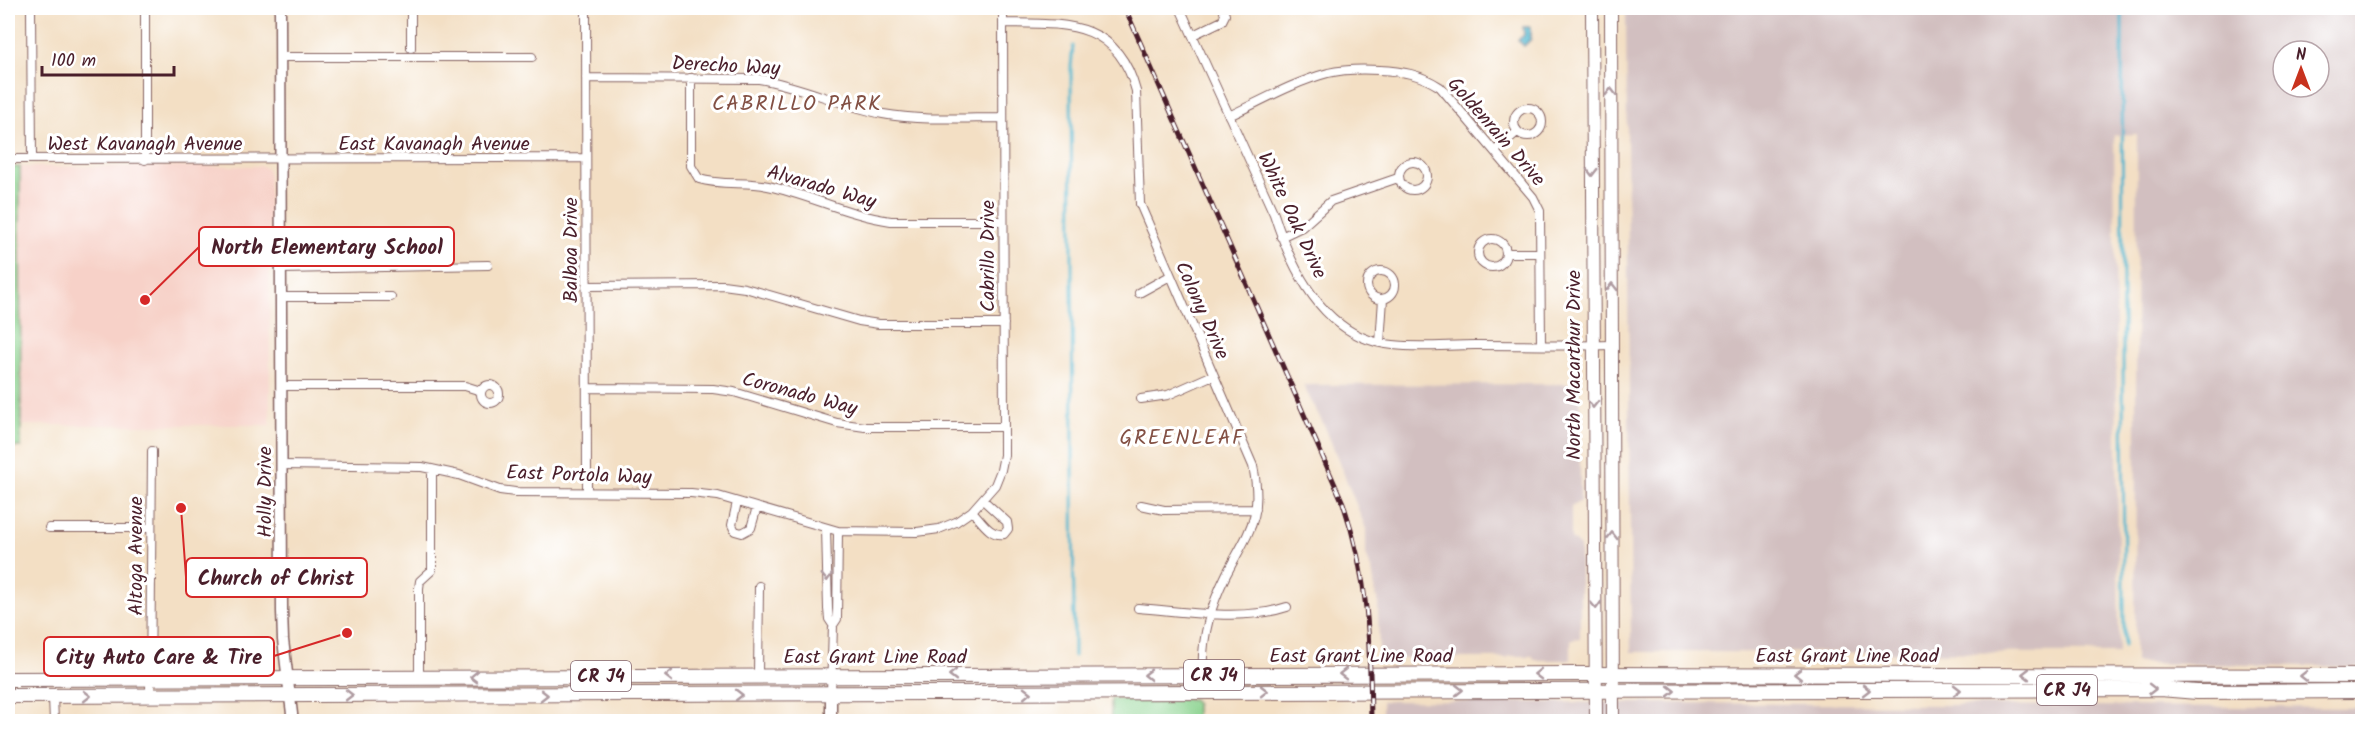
<svg xmlns="http://www.w3.org/2000/svg" width="2370" height="729" viewBox="0 0 2370 729" font-family="Kalam,sans-serif">
	<rect width="100%" height="100%" fill="#fff"/>
	<filter id="ink" filterUnits="userSpaceOnUse"><feTurbulence type="fractalNoise" baseFrequency=".0167" numOctaves="2"/><feDisplacementMap in="SourceGraphic" scale="12" xChannelSelector="R" yChannelSelector="G"/><feConvolveMatrix kernelMatrix="1 2 1 2 8 2 1 2 1" color-interpolation-filters="sRGB"/></filter>
	<filter id="wash" filterUnits="userSpaceOnUse"><feTurbulence type="fractalNoise" baseFrequency=".008" numOctaves="4" result="noise"/><feDisplacementMap in="SourceGraphic" scale="24" xChannelSelector="R" yChannelSelector="G"/><feGaussianBlur stdDeviation="1.35" result="paint"/><feColorMatrix in="noise" values="0 0 0 0 0 0 0 0 0 0 0 0 0 0 0 0 0 1.4 0 .05"/><feComposite in="paint" operator="in"/></filter>
	<g filter="url(#wash)">
		<rect width="100%" height="100%" fill="#f3dfc4"/>
		<!-- built -->
		<path fill="#f7d1c8" d="M 262,166 L 267,169 L 269,175 L 270,425 L 21,425 L 20,167 Z"/>
		<!-- industrial -->
		<path fill="#d2bfc0" fill-rule="evenodd" d="M 1626,8 L 2362,8 L 2362,667 L 2135,663 L 2137,134 L 2114,135 L 2119,653 L 1631,652 ZM 2283,51 L 2319,51 L 2319,87 L 2283,87 Z
			M 1580,384 L 1580,501 L 1571,507 L 1571,539 L 1580,547 L 1580,638 L 1571,639 L 1571,660 L 1534,660 L 1533,656 L 1509,656 L 1508,658 L 1379,658 L 1378,597 L 1376,597 L 1373,575 L 1366,554 L 1366,529 L 1325,427 L 1303,385 Z
			M 1382,701 L 2362,708 L 2362,721 L 1382,722 Z"/>
		<!-- green -->
		<path fill="#8ad28e" stroke="#6a785c" stroke-width="1.5" d="M 8,167 L 20,167 L 21,425 L 21,447 L 8,447 Z
			M 1111,699 L 1193,699 L 1196,703 L 1196,721 L 1111,721 Z"/>
		<!-- water -->
		<path fill="#4eb5cd" stroke="#4c6a7c" stroke-width="1.5" d="M 1523,27 L 1531,27 L 1531,39 L 1524,46 L 1518,40 L 1524,35 Z"/>
		<g fill="none" stroke-linecap="round" stroke-linejoin="round">
			<!-- stream -->
			<path stroke="#4eb5cd" stroke-width="3" d="M 2122,8 L 2124,646
				M 1073,46 L 1071,67 L 1074,656"/>
		</g>
	</g>
	<g filter="url(#ink)">
		<g fill="none" stroke-linecap="round" stroke-linejoin="round">
			<!-- minor casing -->
			<g stroke="#856261" stroke-width="10">
				<path id="minor" d="M 31,8 L 32,159
					M 145,8 L 145,160
					M 411,8 L 411,48
					M 586,8 L 587,492
					M 1180,8 L 1274,214 C 1292,271 1326,339 1393,345 C 1419,348 1448,345 1475,345 C 1520,345 1566,346 1612,345
					M 1003,23 C 1064,24 1117,19 1136,91 L 1140,204 L 1253,466 C 1264,518 1248,532 1226,575 C 1208,611 1198,652 1205,692
					M 1193,35 L 1222,21 L 1225,15 L 1223,8
					M 281,57 L 532,57
					M 586,78 L 759,79 C 802,86 841,106 883,114 C 922,121 964,118 1003,118
					M 691,78 L 691,166 L 699,179 C 721,186 746,181 768,186 C 810,195 848,215 891,221 L 1003,221
					M1514 122a14 14 0 1 1 28 0a14 14 0 1 1-28 0Z
					M 1229,116 C 1261,101 1294,82 1328,73 C 1345,69 1362,69 1379,70 C 1402,71 1420,74 1440,87 L 1533,197 L 1540,211 L 1541,345
					M 1495,151 L 1517,132
					M 8,159 L 586,158
					M1399 176a14 14 0 1 1 28 0a14 14 0 1 1-28 0Z
					M 1281,237 L 1302,227 L 1331,201 L 1398,178
					M1478 253a14 14 0 1 1 28 0a14 14 0 1 1-28 0Z
					M 1506,253 L 1540,253
					M 281,269 L 488,265
					M1367 285a14 14 0 1 1 28 0a14 14 0 1 1-28 0Z
					M 586,286 L 723,285 L 745,288 L 859,321 L 879,324 L 1004,324
					M 1139,293 L 1170,276
					M 282,297 L 391,297
					M 1380,343 L 1383,299
					M481 394a9 9 0 1 1 18 0a9 9 0 1 1-18 0Z
					M 281,386 L 465,386 L 481,391
					M 587,388 L 713,389 L 734,392 L 837,423 L 865,427 L 1004,427
					M 1141,399 L 1168,395 L 1213,375
					M 282,465 L 422,467 L 459,475 L 500,490 L 515,492 L 691,493 L 718,496 L 838,531 L 917,532 L 939,529 L 956,522 L 972,511 L 995,485 L 1001,470 L 1004,455 L 1003,8
					M 737,502 L 732,525 L 735,531 L 742,533 L 751,528 L 757,507
					M 1141,505 L 1164,510 L 1256,509
					M 972,511 C 981,520 990,537 1004,534 L 1008,529 L 1007,522 L 983,500
					M 49,528 L 151,528
					M 826,528 L 828,609 L 829,619 L 833,625
					M 1138,608 C 1183,611 1243,622 1287,607
					M 758,675 L 759,586
					M 419,677 L 419,588 L 420,581 L 432,570 L 432,469
					M 831,694 L 833,625 L 837,619 L 838,531
					M 53,696 L 54,722
					M 150,696 L 152,451"/>
			</g>
			<!-- tertiary casing -->
			<g stroke="#856261" stroke-width="13">
				<path id="tertiary" d="M 280,8 L 282,611 L 283,640 L 293,722
					M 831,694 L 831,722"/>
			</g>
			<!-- secondary casing -->
			<g stroke="#856261" stroke-width="14">
				<path id="secondary" d="M 1592,8 L 1596,722
					M 1611,8 L 1613,722"/>
			</g>
			<!-- primary casing -->
			<g stroke="#856261" stroke-width="16">
				<path id="primary" d="M 8,679 L 1577,674 L 2362,676
					M 8,696 C 725,692 1443,693 2160,689 L 2197,692 L 2362,691"/>
			</g>
			<!-- minor -->
			<use href="#minor" stroke="#fff" stroke-width="8"/>
			<!-- tertiary -->
			<use href="#tertiary" stroke="#fff" stroke-width="10"/>
			<!-- secondary -->
			<use href="#secondary" stroke="#fff" stroke-width="12"/>
			<!-- primary -->
			<use href="#primary" stroke="#fff" stroke-width="14"/>
			<!-- rail casing -->
			<g stroke="#4a1f2b" stroke-width="5">
				<path id="rail" d="M 1125,8 L 1343,503 C 1369,580 1370,641 1371,722"/>
			</g>
			<!-- rail -->
			<use href="#rail" stroke="#fff" stroke-width="3" stroke-dasharray="9" stroke-linecap="butt"/>
		</g>
		<!-- one-way arrows -->
		<defs><path id="oneway-chevron" d="M-2-3.5L2.5 0L-2 3.5" fill="none" stroke-width="1.6" stroke-linecap="round" stroke-linejoin="round" transform="scale(1.5)"/></defs>
		<g stroke="#ae9aa0">
			<use href="#oneway-chevron" transform="translate(1611 92) rotate(-90)"/>
			<use href="#oneway-chevron" transform="translate(1592 172) rotate(90)"/>
			<use href="#oneway-chevron" transform="translate(1612 287) rotate(-90)"/>
			<use href="#oneway-chevron" transform="translate(1593 404) rotate(90)"/>
			<use href="#oneway-chevron" transform="translate(1612 536) rotate(-90)"/>
			<use href="#oneway-chevron" transform="translate(827 577) rotate(88)"/>
			<use href="#oneway-chevron" transform="translate(1596 605) rotate(88)"/>
			<use href="#oneway-chevron" transform="translate(1343 674) rotate(180)"/>
			<use href="#oneway-chevron" transform="translate(1538 674) rotate(179)"/>
			<use href="#oneway-chevron" transform="translate(1798 674) rotate(180)"/>
			<use href="#oneway-chevron" transform="translate(2026 674) rotate(180)"/>
			<use href="#oneway-chevron" transform="translate(953 675) rotate(180)"/>
			<use href="#oneway-chevron" transform="translate(1148 675) rotate(-180)"/>
			<use href="#oneway-chevron" transform="translate(669 676) rotate(180)"/>
			<use href="#oneway-chevron" transform="translate(2304 676) rotate(-180)"/>
			<use href="#oneway-chevron" transform="translate(474 677) rotate(179)"/>
			<use href="#oneway-chevron" transform="translate(2152 689)"/>
			<use href="#oneway-chevron" transform="translate(1459 690)"/>
			<use href="#oneway-chevron" transform="translate(1866 690)"/>
			<use href="#oneway-chevron" transform="translate(1957 690)"/>
			<use href="#oneway-chevron" transform="translate(1264 691)"/>
			<use href="#oneway-chevron" transform="translate(1671 691)"/>
			<use href="#oneway-chevron" transform="translate(1027 693) rotate(-1)"/>
			<use href="#oneway-chevron" transform="translate(349 695)"/>
			<use href="#oneway-chevron" transform="translate(544 695)"/>
			<use href="#oneway-chevron" transform="translate(739 695)"/>
			<use href="#oneway-chevron" transform="translate(87 696)"/>
		</g>
	</g>
	<g text-anchor="middle" stroke-width="6" stroke-linejoin="round" paint-order="stroke">
		<!-- shield labels -->
		<g fill="#fff" stroke="#80626b" stroke-width="1.5">
			<rect x="1184" y="660" width="60" height="30" rx="4.5"/>
			<rect x="571" y="661" width="60" height="30" rx="4.5"/>
			<rect x="2037" y="675" width="60" height="30" rx="4.5"/>
		</g>
		<g font-size="18" font-weight="bold" fill="#4a1f2b">
			<text x="1214" y="681">CR J4</text>
			<text x="601" y="682">CR J4</text>
			<text x="2067" y="696">CR J4</text>
		</g>
		<!-- street labels -->
		<g font-size="20" fill="#4a1f2b" stroke="#fff">
			<text transform="translate(726 65) rotate(3)" y="7">Derecho Way</text>
			<text transform="translate(1497 131) rotate(49)" y="7">Goldenrain Drive</text>
			<text x="145" y="150">West Kavanagh Avenue</text>
			<text x="434" y="150">East Kavanagh Avenue</text>
			<text transform="translate(822 186) rotate(16)" y="7">Alvarado Way</text>
			<text transform="translate(1293 215) rotate(65)" y="7">White Oak Drive</text>
			<text transform="translate(570 250) rotate(-90)" y="7">Balboa Drive</text>
			<text transform="translate(987 256) rotate(-90)" y="7">Cabrillo Drive</text>
			<text transform="translate(1203 310) rotate(66)" y="7">Colony Drive</text>
			<text transform="translate(1573 365) rotate(-90)" y="7">North Macarthur Drive</text>
			<text transform="translate(800 393) rotate(15)" y="7">Coronado Way</text>
			<text transform="translate(579 474) rotate(2)" y="7">East Portola Way</text>
			<text transform="translate(264 492) rotate(-90)" y="7">Holly Drive</text>
			<text transform="translate(135 556) rotate(-90)" y="7">Altoga Avenue</text>
			<text x="1361" y="662">East Grant Line Road</text>
			<text x="1847" y="662">East Grant Line Road</text>
			<text x="875" y="663">East Grant Line Road</text>
		</g>
		<!-- neighbourhood labels -->
		<g font-size="21" letter-spacing="1.5" fill="#835044" stroke="#fff">
			<text x="797" y="110">CABRILLO PARK</text>
			<text x="1182" y="444">GREENLEAF</text>
		</g>
	</g>
	<!-- callouts -->
	<path fill="none" stroke="#d62828" stroke-width="2" d="M145 300L199 247M181 508L186 577M347 633L274 656"/>
	<g fill="#d62828" stroke="#fff" stroke-width="2">
		<circle cx="145" cy="300" r="6"/>
		<circle cx="181" cy="508" r="6"/>
		<circle cx="347" cy="633" r="6"/>
	</g>
	<g fill="#fff" stroke="#d62828" stroke-width="2">
		<rect x="199" y="227" width="255" height="39" rx="6"/>
		<rect x="186" y="558" width="181" height="39" rx="6"/>
		<rect x="44" y="637" width="230" height="39" rx="6"/>
	</g>
	<g font-size="21" text-anchor="middle" font-weight="bold" fill="#4a1f2b">
		<text x="327" y="254">North Elementary School</text>
		<text x="276" y="585">Church of Christ</text>
		<text x="159" y="664">City Auto Care &amp; Tire</text>
	</g>
	<!-- margin -->
	<rect width="2370" height="729" fill="none" stroke="#fff" stroke-width="30"/>
	<!-- north arrow -->
	<g transform="translate(2301 69)"><circle r="28" fill="#ffffff" stroke="#b7a5aa" stroke-width="1.5"/>
	<path d="M0-4.5L10 22L0 15L-10 22Z" fill="#c8321e"/>
	<text y="-9" font-size="16" font-weight="bold" text-anchor="middle" fill="#4a1f2b">N</text>
	</g>
	<!-- scale -->
	<path d="M42 66v9h132v-9" fill="none" stroke="#4a1f2b" stroke-width="3"/>
	<text x="51" y="66" font-size="18" fill="#4a1f2b" stroke="#ffffff" stroke-width="4.5" paint-order="stroke">100 m</text>
</svg>
